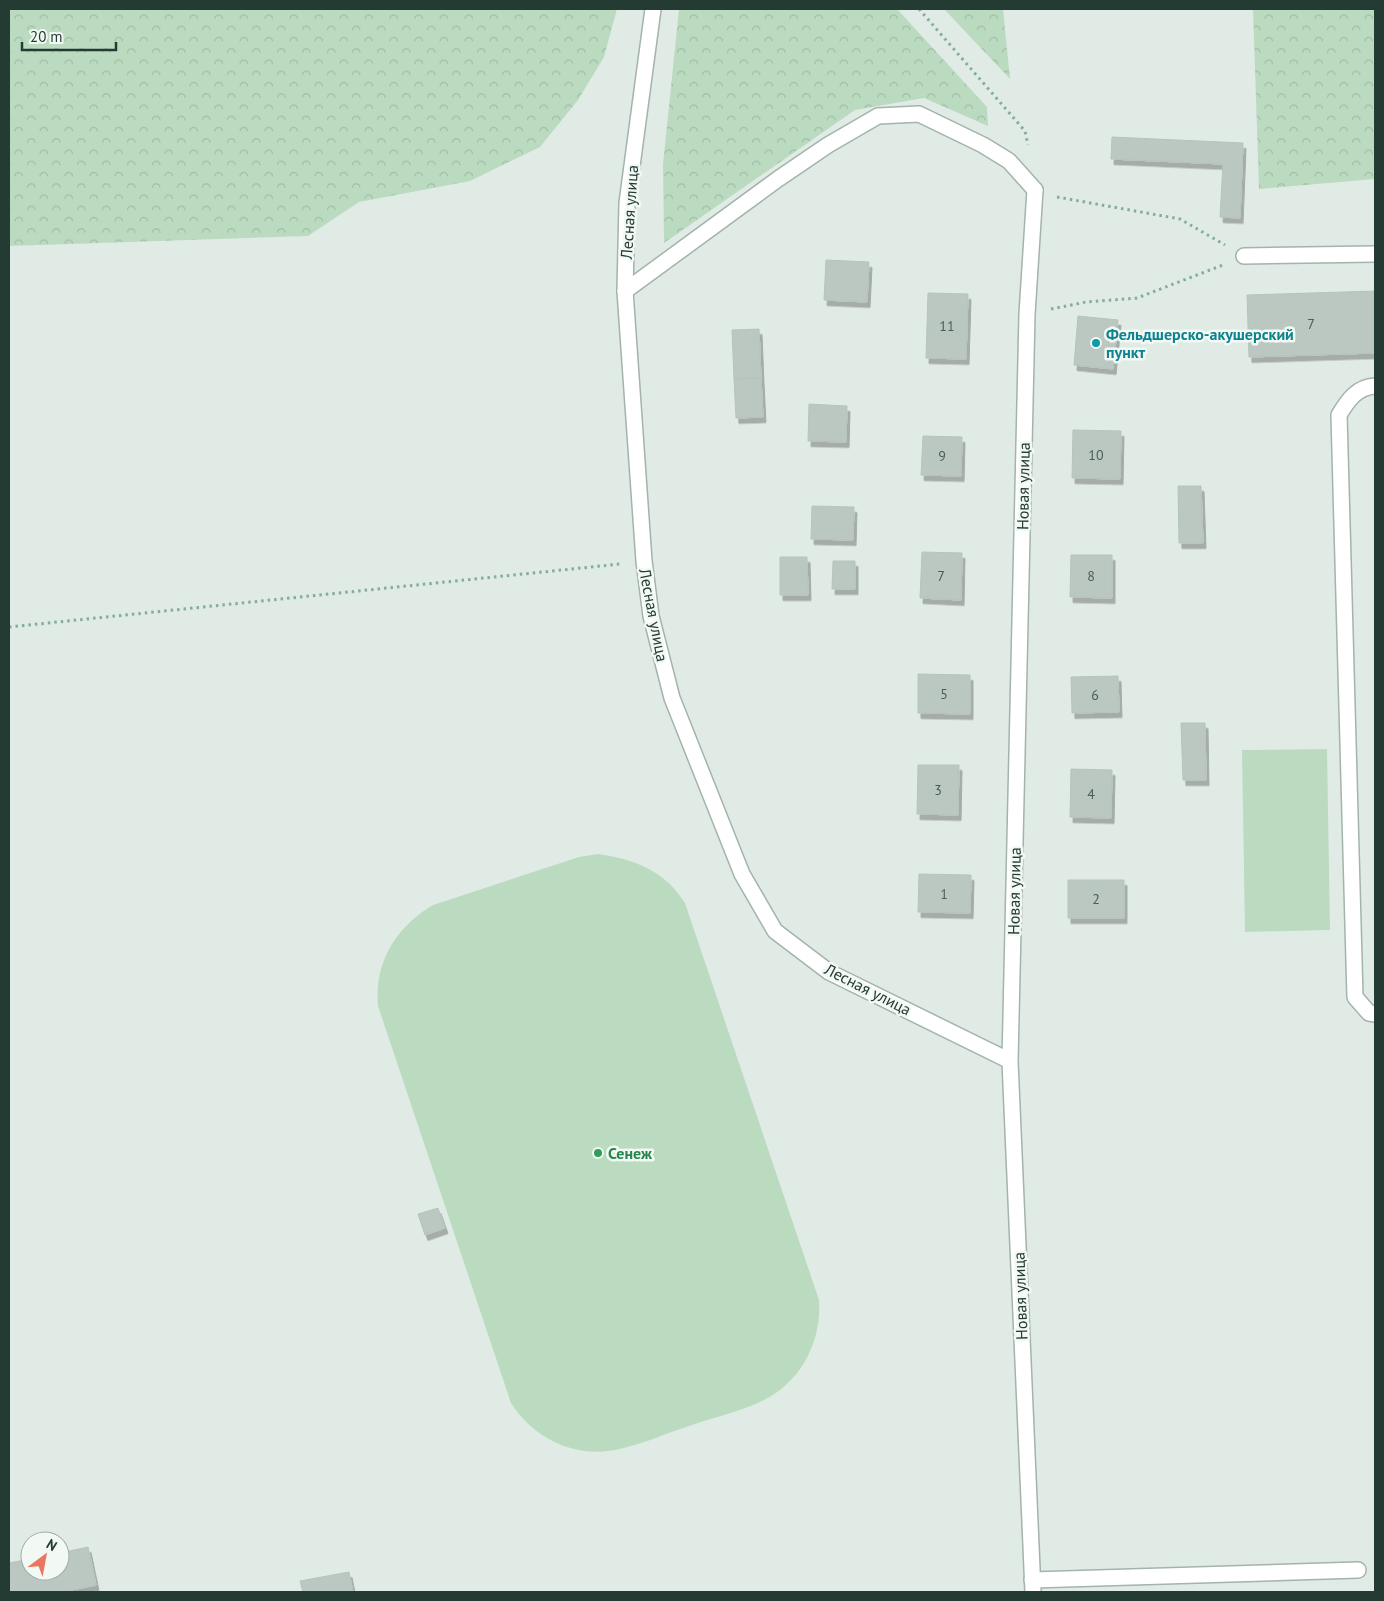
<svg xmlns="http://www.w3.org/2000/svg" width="1384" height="1601" viewBox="0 0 1384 1601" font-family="'PT Sans',sans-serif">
	<defs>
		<pattern id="forest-crowns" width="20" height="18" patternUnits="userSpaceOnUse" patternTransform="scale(1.25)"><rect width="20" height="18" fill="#bbdbc1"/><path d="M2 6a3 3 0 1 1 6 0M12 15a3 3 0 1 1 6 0" fill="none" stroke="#a0bda6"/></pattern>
		<filter id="shadow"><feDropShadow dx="3" dy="5.5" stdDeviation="0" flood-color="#0004"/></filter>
	</defs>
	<rect width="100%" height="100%" fill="#e1ebe6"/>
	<!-- forest -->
	<path fill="url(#forest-crowns)" d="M 9,9 L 617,9 L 604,57 L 578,100 L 540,147 L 470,181 L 359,202 L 308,236 L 9,246 Z
		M 679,9 L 897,9 L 987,107 L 988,126 L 924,98 L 855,110 L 664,243 L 663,164 Z
		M 944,9 L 1003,9 L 1010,79 Z
		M 1253,9 L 1375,9 L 1375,179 L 1259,189 Z"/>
	<!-- garden -->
	<path fill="#bbdbc1" d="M 1327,749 L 1330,930 L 1245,932 L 1242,750 Z
		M 598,854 C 635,859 665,871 685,903 L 819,1300 C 822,1341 801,1382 764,1400 C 742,1411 715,1417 692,1425 C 667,1433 641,1445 615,1450 C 574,1458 533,1438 511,1403 L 378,1006 C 374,962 396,927 433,905 L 579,857 Z"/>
	<!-- building -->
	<path fill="#bac8c1" stroke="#b4c4bc" filter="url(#shadow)" d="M 1112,137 L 1243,143 L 1240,218 L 1220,217 L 1223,164 L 1111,159 Z
		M 826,260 L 869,262 L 867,302 L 824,300 Z
		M 1375,291 L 1375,353 L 1249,357 L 1247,295 Z
		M 928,293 L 968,294 L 966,359 L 926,358 Z
		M 1078,316 L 1118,320 L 1113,369 L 1074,365 Z
		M 759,329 L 761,378 L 734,379 L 732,330 Z
		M 761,378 L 763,417 L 736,418 L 734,379 Z
		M 809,404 L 847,406 L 846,442 L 808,441 Z
		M 1073,430 L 1121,431 L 1120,479 L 1072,478 Z
		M 923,436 L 962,437 L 961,476 L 921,475 Z
		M 1178,486 L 1201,486 L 1203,543 L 1179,543 Z
		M 812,506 L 854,507 L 853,540 L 811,539 Z
		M 922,552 L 962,553 L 961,600 L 920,598 Z
		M 1071,555 L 1112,555 L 1112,598 L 1070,597 Z
		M 780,557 L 807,557 L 808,595 L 780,595 Z
		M 833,561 L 855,561 L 855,589 L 832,589 Z
		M 918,674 L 970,675 L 970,714 L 918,713 Z
		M 1118,676 L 1119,712 L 1072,713 L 1071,677 Z
		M 1181,723 L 1205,723 L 1206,780 L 1183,780 Z
		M 918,765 L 959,765 L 958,815 L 917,814 Z
		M 1071,769 L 1112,770 L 1111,818 L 1070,817 Z
		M 919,874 L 971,875 L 970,913 L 918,912 Z
		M 1068,880 L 1124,880 L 1124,918 L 1068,918 Z
		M 438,1208 L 445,1228 L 425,1235 L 418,1214 Z
		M 88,1547 L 96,1585 L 62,1592 L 9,1592 L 9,1563 L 30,1559 L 30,1571 L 60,1571 L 60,1553 Z
		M 349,1572 L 353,1592 L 303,1592 L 300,1581 Z"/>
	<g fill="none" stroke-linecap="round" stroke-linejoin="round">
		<!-- lane casing -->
		<g stroke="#a4b3ac" stroke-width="18">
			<path id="lane" d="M 1244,256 L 1375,254
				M 625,291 L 778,179 L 828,145 L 878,116 L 919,114 L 983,145 L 1009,161 L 1035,190
				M 1375,386 C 1357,387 1348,400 1339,415 L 1355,997 L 1369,1013 L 1375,1014
				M 1032,1580 L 1358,1570"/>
		</g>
		<!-- street casing -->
		<g stroke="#a4b3ac" stroke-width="18">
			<path id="street" d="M 653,9 L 627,203 L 625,291 L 644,561 L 651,616 L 672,698 L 742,874 L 775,931 L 829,972 L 1010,1061
				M 1033,1592 L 1010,1061 L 1027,314 L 1035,190"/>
		</g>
		<!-- path -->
		<path stroke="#83ad9c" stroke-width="3" stroke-dasharray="2.5 4" stroke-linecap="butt" d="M 919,9 L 1025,131 L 1028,145
			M 1057,197 L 1180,219 L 1225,245
			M 1051,309 L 1086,302 L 1137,298 L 1223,265
			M 9,627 L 620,564"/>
		<!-- lane -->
		<use href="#lane" stroke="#fff" stroke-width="15"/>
		<!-- street -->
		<use href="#street" stroke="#fff" stroke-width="15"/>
	</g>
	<!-- markers -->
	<circle fill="#0f9aa8" stroke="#f2f8f4" stroke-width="2" cx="1096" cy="343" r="5"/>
	<circle fill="#2e9e5b" stroke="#f2f8f4" stroke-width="2" cx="598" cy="1153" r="5"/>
	<g text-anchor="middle" stroke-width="5" stroke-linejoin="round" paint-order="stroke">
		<!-- number labels -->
		<g font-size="14" fill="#495e56">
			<text x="1311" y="329">7</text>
			<text x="947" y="331">11</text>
			<text x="1096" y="460">10</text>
			<text x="942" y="461">9</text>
			<text x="941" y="581">7</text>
			<text x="1091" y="581">8</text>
			<text x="944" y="699">5</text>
			<text x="1095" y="700">6</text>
			<text x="938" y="795">3</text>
			<text x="1091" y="799">4</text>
			<text x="944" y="899">1</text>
			<text x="1096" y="904">2</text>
		</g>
		<!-- street labels -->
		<g font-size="16" fill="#233b32" stroke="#f2f8f4">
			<text transform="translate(629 212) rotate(-86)" y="6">Лесная улица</text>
			<text transform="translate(1023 486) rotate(-89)" y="6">Новая улица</text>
			<text transform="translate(654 615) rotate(79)" y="6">Лесная улица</text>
			<text transform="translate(1014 891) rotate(-89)" y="6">Новая улица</text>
			<text transform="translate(868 989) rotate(27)" y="6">Лесная улица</text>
			<text transform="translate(1020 1296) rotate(-92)" y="6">Новая улица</text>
		</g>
		<!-- culture labels -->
		<g font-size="16" font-weight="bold" fill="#0d838f" stroke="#f2f8f4" text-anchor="start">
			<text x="1106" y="340">Фельдшерско-акушерский<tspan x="1106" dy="18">пункт</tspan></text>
		</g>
		<!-- leisure labels -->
		<g font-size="16" font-weight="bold" fill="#27864d" stroke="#f2f8f4" text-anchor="start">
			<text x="608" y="1159">Сенеж</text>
		</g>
	</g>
	<!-- border -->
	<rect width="1384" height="1601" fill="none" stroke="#233b32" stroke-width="20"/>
	<!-- north arrow -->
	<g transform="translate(45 1556) rotate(32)"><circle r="24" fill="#f2f8f4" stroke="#9faca6"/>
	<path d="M0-4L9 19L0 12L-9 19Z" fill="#ea7560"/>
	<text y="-8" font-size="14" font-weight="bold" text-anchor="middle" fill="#233b32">N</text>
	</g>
	<!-- scale -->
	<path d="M22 42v8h94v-8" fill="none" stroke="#233b32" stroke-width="2.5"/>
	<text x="30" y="42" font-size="15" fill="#233b32" stroke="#f2f8f4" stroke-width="4" paint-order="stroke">20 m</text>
</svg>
